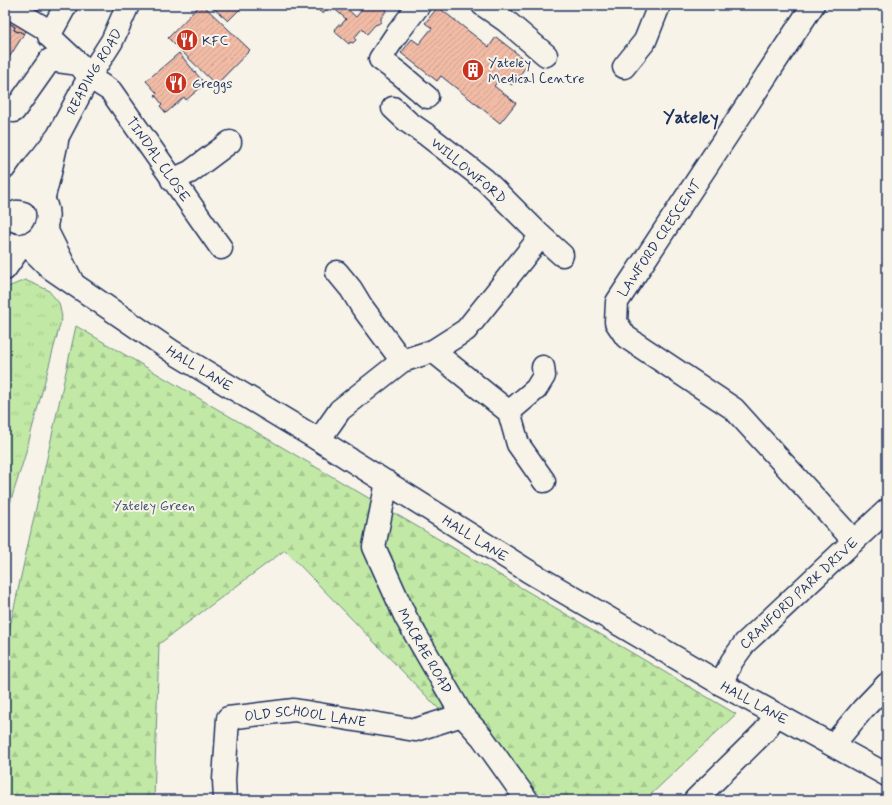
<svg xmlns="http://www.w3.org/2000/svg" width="892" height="805" viewBox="0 0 892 805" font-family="Mynerve,sans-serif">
	<defs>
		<pattern id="grass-tufts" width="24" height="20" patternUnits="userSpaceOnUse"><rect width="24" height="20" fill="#c1e9a5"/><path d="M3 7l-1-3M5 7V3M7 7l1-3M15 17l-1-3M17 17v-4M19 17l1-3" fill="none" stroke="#a5c890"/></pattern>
		<pattern id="forest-firs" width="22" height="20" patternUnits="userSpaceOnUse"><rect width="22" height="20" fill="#c1e9a5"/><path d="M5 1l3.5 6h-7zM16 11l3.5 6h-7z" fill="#a5c890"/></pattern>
		<pattern id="building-hatch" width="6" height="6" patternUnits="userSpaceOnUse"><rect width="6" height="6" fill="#f1bba5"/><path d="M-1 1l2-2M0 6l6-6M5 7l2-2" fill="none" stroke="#cea190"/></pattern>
	</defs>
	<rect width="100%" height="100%" fill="#f7f3e8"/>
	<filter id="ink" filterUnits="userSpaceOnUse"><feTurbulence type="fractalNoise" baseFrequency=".025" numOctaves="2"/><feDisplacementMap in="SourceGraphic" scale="8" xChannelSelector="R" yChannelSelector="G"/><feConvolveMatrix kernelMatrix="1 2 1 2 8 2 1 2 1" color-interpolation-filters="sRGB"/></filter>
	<g filter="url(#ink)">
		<!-- grass -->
		<path fill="url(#grass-tufts)" stroke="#6e8c82" d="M 25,280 L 48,290 L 59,303 L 62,317 L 24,459 L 11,500 L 5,515 L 5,292 L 8,287 Z"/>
		<!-- forest -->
		<path fill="url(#forest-firs)" stroke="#6e8c82" d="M 76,326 L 736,714 L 645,800 L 527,800 L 285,550 L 159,644 L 154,800 L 5,800 L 5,649 Z"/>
		<!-- building -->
		<path fill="url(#building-hatch)" stroke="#1b2f5e" d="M 15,5 L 41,5 L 34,17 Z
			M 200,5 L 203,5 L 250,50 L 216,85 L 168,38 Z
			M 210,5 L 238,5 L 241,8 L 228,21 Z
			M 312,5 L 343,5 L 356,17 L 361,11 L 358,9 L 362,5 L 388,5 L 385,8 L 387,10 L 381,18 L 381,22 L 378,24 L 375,25 L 367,34 L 362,29 L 355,37 L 356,40 L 353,43 L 350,42 L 349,44 L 335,32 L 336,27 L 338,25 L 341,25 L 346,19 L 330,5 L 323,14 Z
			M 438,7 L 489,47 L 496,37 L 529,63 L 512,85 L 501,77 L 494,86 L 516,103 L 500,123 L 441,76 L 437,81 L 401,53 L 412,39 L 419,44 L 432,28 L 425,23 Z
			M 11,13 L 29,25 L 24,34 L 19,31 L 18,32 L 14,30 L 15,27 L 6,21 Z
			M 5,20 L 15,27 L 14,30 L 18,32 L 19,31 L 24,34 L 5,64 Z
			M 179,53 L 205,84 L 186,100 L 184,97 L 166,113 L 160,106 L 162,104 L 155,95 L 157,93 L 146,81 Z"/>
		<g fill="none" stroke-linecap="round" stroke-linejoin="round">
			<!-- minor casing -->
			<g stroke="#1b2f5e" stroke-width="25">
				<g id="minor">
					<path d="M 6,5 L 51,32"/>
					<path id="s1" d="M 66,5 L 49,36 L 79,64 L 89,77 L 111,91 L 221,248"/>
					<path d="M 419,5 L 396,35 L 380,59 L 400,74 L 427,97"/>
					<path d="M 483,5 L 506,21 L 546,55"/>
					<path d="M 813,5 L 617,302 L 616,322 L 626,337 L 734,409 L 854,541"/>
					<path d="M 624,67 L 645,41 L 658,8 L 655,5"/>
					<path d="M 5,105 L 14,111 L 50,60 L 79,64"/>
					<path d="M 172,180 L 190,172 L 230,142"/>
					<path d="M 46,229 L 72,281"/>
					<path d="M 541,236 L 562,255"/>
					<path id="s2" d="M 26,244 L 50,268 L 173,352 L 319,440 L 528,571 L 721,684 L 887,775"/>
					<path d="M 337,272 L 351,289 L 362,307 L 402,361"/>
					<path d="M 433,351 L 509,412 L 518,444 L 544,481"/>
					<path d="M 509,412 L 536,389 L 544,376 L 543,367"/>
					<path d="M 319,440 L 340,410 L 402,361 L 433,351 L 466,330 L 541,236 L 485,180 L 427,135 L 408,122 L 393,108"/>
					<path id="s3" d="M 387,482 L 374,547 L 406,618 L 462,715 L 482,737 L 527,800"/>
					<path id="s4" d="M 721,684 L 732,661 L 745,643 L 887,510"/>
					<path d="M 833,745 L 863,709 L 887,684"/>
					<path id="s5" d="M 225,800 L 224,780 L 228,718 L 294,710 L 415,730 L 462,715"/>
					<path d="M 695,800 L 764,732 L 776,715"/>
				</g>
			</g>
			<!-- major casing -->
			<g stroke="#1b2f5e" stroke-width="25">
				<g id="major">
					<path id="s6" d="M 19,188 L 36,164 L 42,157 L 58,136 L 89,77 L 112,41 L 128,5"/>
					<path d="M 43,200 L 50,173 L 57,141"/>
					<path d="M 5,242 C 47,261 64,198 28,190 C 19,188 14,187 6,191"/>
					<path d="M 5,269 L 21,246"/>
				</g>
			</g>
			<!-- minor -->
			<use href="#minor" stroke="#f7f3e8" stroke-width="22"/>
			<!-- major -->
			<use href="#major" stroke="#f7f3e8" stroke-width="22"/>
		</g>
	</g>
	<!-- icons -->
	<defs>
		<g id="restaurant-disc" transform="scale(1.15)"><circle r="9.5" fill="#c8321e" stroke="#f7f3e8"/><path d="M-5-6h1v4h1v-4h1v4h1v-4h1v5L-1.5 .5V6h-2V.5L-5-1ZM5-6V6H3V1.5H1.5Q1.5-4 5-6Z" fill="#fff"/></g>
		<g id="building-disc" transform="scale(1.15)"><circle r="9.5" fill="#c8321e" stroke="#f7f3e8"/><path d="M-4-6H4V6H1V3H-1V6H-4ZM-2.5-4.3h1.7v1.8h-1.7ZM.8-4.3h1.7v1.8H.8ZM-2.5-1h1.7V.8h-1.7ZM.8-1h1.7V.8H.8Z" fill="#fff"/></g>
	</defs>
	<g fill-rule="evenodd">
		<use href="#restaurant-disc" x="187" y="40"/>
		<use href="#building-disc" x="473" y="70"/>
		<use href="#restaurant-disc" x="176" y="83"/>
	</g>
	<g text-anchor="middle" stroke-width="4" stroke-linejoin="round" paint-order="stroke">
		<!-- poi labels -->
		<g font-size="14" fill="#1b2f5e" stroke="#f7f3e8" text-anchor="start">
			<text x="202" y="45">KFC</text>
			<text x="488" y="67">Yateley<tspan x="488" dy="16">Medical Centre</tspan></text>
			<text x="192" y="88">Greggs</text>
		</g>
		<!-- street labels -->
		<g font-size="14" fill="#1b2f5e" stroke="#f7f3e8">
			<text dy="5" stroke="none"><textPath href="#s6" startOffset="139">READING ROAD</textPath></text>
			<text dy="5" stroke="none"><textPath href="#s1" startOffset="202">TINDAL CLOSE</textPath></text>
			<text transform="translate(469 170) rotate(40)" y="5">WILLOWFORD</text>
			<text transform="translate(659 238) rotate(-56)" y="5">LAWFORD CRESCENT</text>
			<text dy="5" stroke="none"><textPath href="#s2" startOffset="214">HALL LANE</textPath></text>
			<text dy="5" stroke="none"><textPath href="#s2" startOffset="538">HALL LANE</textPath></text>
			<text dy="5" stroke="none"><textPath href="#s4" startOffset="121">CRANFORD PARK DRIVE</textPath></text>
			<text dy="5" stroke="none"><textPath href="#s3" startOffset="182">MACRAE ROAD</textPath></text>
			<text dy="5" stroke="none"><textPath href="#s2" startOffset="862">HALL LANE</textPath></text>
			<text dy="5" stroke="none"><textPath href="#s5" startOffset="160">OLD SCHOOL LANE</textPath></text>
		</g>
		<!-- park labels -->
		<g font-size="14" fill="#3c546c" stroke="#f7f3e8">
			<text x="154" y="510">Yateley Green</text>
		</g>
		<!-- district labels -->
		<g font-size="18" font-weight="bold" fill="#1b2f5e" stroke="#f7f3e8">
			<text x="691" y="123">Yateley</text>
		</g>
	</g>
	<!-- margin -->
	<rect width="892" height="805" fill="none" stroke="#f7f3e8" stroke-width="20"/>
	<rect x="10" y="10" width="872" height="785" fill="none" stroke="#1b2f5e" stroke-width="1.5" filter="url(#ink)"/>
</svg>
